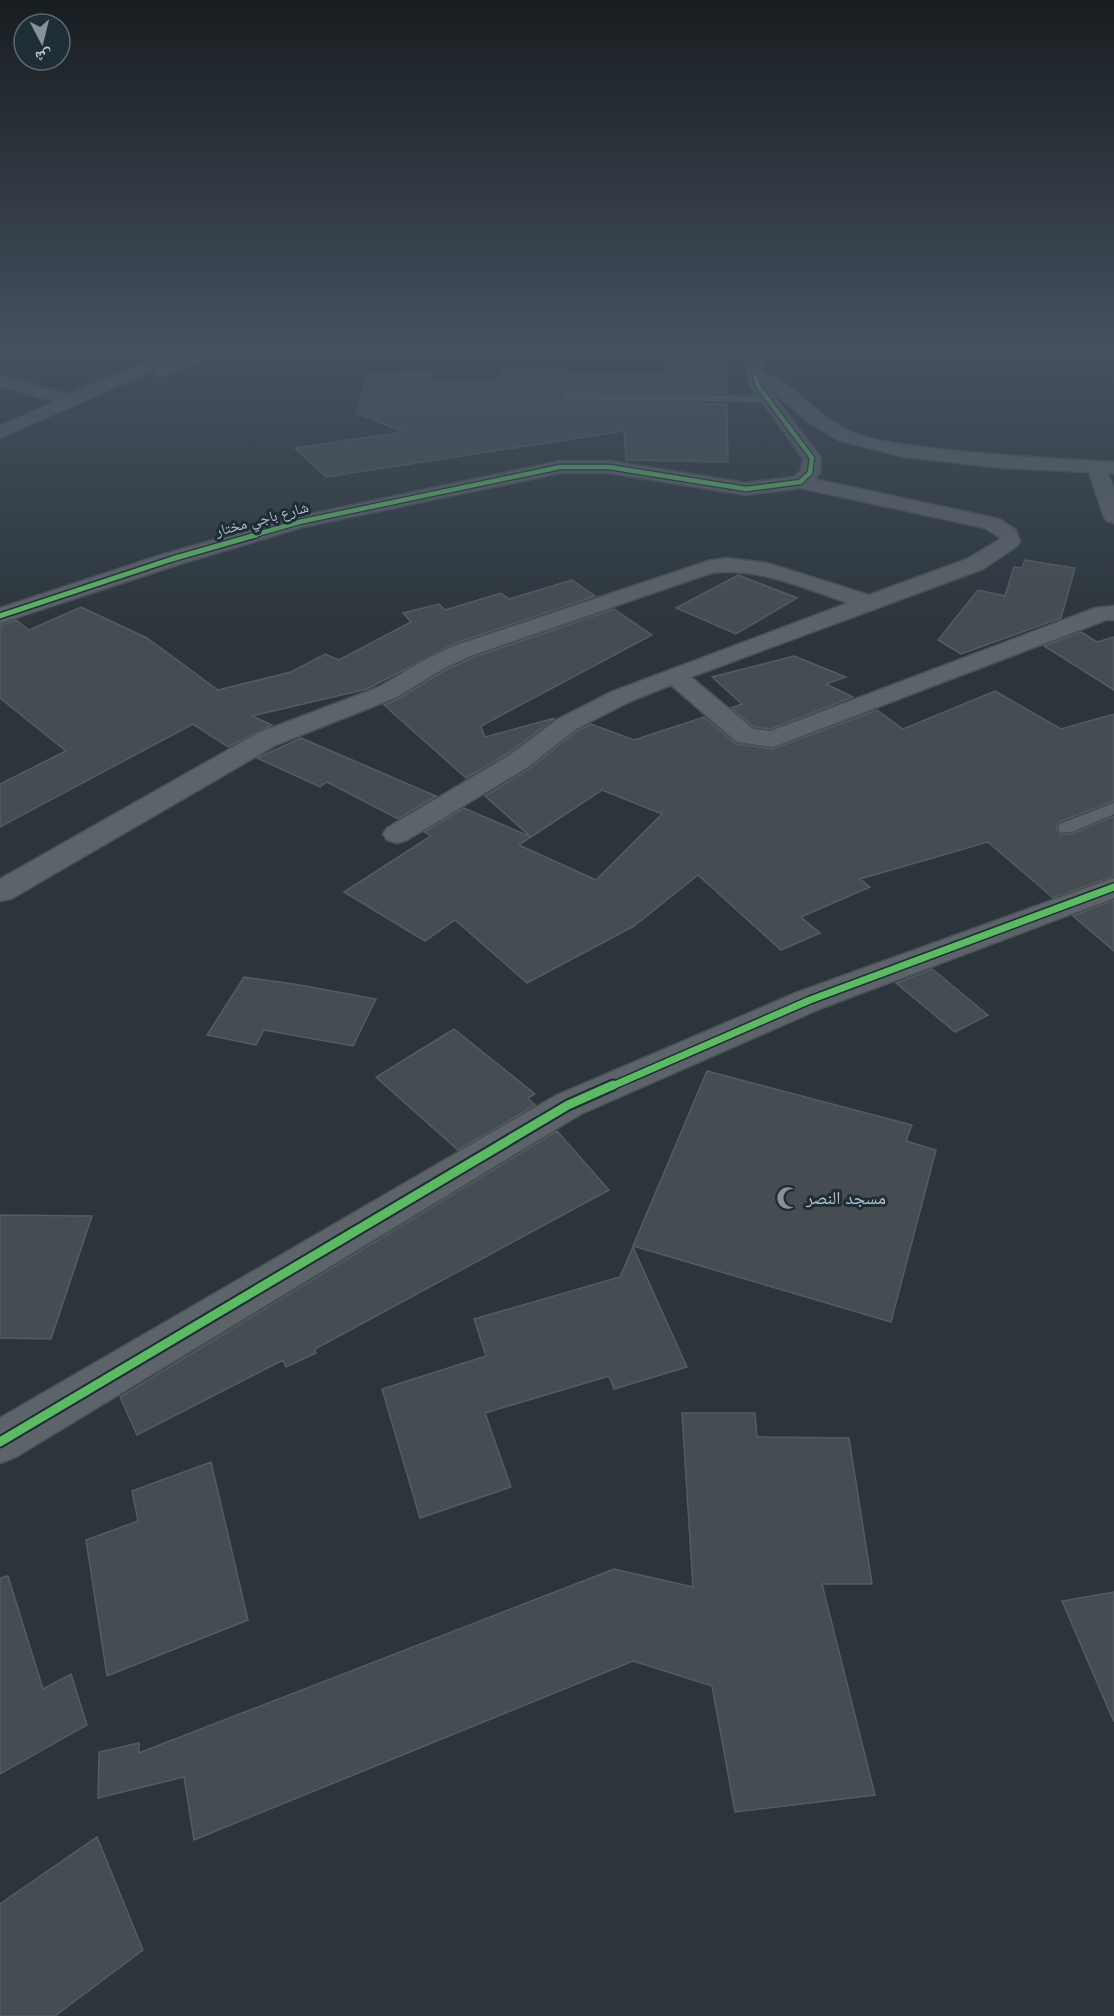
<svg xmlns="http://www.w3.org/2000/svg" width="1114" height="2016" viewBox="0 0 1114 2016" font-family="Raleway,'Noto Naskh Arabic',sans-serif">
	<rect width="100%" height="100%" fill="#2c353b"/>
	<!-- building -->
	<path fill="#454d52" stroke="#545c63" stroke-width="1.5" d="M 721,359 L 726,375 L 727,393 L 571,392 L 565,394 L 565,399 L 567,401 L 727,404 L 728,462 L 626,460 L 624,431 L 326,477 L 295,448 L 403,432 L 357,413 L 366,373 L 433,372 L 432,382 L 500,382 L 502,369 L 565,370 L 565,373 L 665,374 L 664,366 L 691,366 L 689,360 Z
		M 1025,560 L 1075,568 L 1061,618 L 961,654 L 938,640 L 978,590 L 1005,596 L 1014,567 L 1022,568 Z
		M 738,575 L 797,598 L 736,634 L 676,608 Z
		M 572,580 L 595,596 L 456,643 L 367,689 L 252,716 L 272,725 L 228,747 L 193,724 L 0,827 L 0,784 L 66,751 L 0,698 L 0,625 L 16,620 L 29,630 L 81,607 L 147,638 L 218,690 L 291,672 L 325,654 L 339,660 L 411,622 L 403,613 L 439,604 L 445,610 L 501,593 L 509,599 Z
		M 614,609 L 652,635 L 481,726 L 485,737 L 555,718 L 509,753 L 466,778 L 384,705 L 398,699 L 447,669 L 474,657 Z
		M 1081,632 L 1097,642 L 1114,637 L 1114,690 L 1044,646 Z
		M 794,656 L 846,677 L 826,684 L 853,697 L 771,729 L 754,727 L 731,708 L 742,704 L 712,677 Z
		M 995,691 L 1061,729 L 1114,714 L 1114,801 L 1059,822 L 1056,827 L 1060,834 L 1072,834 L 1114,816 L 1114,876 L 1053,898 L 988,842 L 860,879 L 870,887 L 801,917 L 820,933 L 781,950 L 698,875 L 634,926 L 527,983 L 455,920 L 425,941 L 344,892 L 431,836 L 424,832 L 464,808 L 531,837 L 519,845 L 596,880 L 662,814 L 602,790 L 531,837 L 485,796 L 529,769 L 577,731 L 591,724 L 634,740 L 704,717 L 736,744 L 773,749 L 877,710 L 903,729 Z
		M 301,738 L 436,796 L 398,819 L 327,782 L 320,787 L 257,758 Z
		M 1114,900 L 1114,951 L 1073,916 Z
		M 932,969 L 936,972 L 988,1015 L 955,1032 L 896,983 Z
		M 244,977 L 294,984 L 376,999 L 353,1046 L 264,1030 L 256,1045 L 207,1035 Z
		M 454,1029 L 535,1094 L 528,1098 L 535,1105 L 458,1150 L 376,1077 Z
		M 707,1071 L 912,1125 L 906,1141 L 936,1150 L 891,1322 L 633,1246 Z
		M 557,1131 L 609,1190 L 315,1349 L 316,1353 L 286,1367 L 283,1360 L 137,1435 L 120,1397 Z
		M 0,1215 L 92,1216 L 51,1339 L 0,1338 Z
		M 633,1247 L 687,1367 L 614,1389 L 609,1376 L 485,1413 L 511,1487 L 420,1518 L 382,1389 L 486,1356 L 474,1319 L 620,1277 Z
		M 682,1413 L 755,1413 L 757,1437 L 849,1438 L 872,1584 L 822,1584 L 875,1795 L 735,1812 L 712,1686 L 633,1661 L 194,1840 L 184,1777 L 98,1798 L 99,1752 L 139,1743 L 139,1753 L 614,1569 L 693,1587 Z
		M 211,1462 L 248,1620 L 107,1676 L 86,1540 L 138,1521 L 132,1491 Z
		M 8,1576 L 43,1689 L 71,1674 L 87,1725 L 0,1774 L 0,1578 Z
		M 1114,1592 L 1114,1722 L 1062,1601 Z
		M 97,1837 L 143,1950 L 55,2016 L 0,2016 L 0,1904 Z"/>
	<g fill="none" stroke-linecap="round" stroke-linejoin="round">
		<!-- service casing -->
		<g stroke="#4a5155" stroke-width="2">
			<path id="service" d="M 733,351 L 753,351 L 755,353 L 750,356 L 639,360 L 634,357 L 639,354 Z
				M 571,394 L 769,396 L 774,399 L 769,402 L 567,399 L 567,395 Z
				M 1114,803 L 1114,814 L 1072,832 L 1060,832 L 1058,828 L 1060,824 Z"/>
		</g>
		<!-- minor casing -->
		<g stroke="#4a5155" stroke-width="3">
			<path id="minor" d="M 742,351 L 758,351 L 763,372 C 797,385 816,416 849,431 C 873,442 913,446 939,449 C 998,456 1056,459 1114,462 L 1114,474 L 1108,473 L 1114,489 L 1114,523 L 1107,521 L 1104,517 L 1089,472 L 1004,468 L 905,457 L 838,440 L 807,421 L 766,385 L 821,458 L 820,473 L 814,479 L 999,519 L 1016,530 L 1020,542 L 1017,546 L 983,569 L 691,677 L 753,729 L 771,731 L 1095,608 L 1114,606 L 1114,620 L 1106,620 L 773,747 L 737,742 L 671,685 L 629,702 L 576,729 L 528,767 L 407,840 L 397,843 L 387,840 L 383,834 L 387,828 L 510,755 L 558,719 L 611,692 L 848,603 C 803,588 759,567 711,573 L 473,655 L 446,667 L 397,697 L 276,745 L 11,899 L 0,901 L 0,879 L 258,733 L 379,687 L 430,657 L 457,645 L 708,561 L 726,558 L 767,563 L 869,595 L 967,559 L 999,540 L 999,537 L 985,528 L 800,488 L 746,495 L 609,473 L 560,473 L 303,527 L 180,564 L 0,623 L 0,608 L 164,554 L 292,518 L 560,461 L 609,461 L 746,483 L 794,477 L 801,471 L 803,458 L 750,386 Z
				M 0,376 L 74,396 L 77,400 L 74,404 L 68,405 L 0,386 Z
				M 1114,878 L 1114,898 L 822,1008 L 581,1114 L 16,1457 L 0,1463 L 0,1418 L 555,1096 L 798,992 Z"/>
		</g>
		<!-- tertiary casing -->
		<g stroke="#4a5155" stroke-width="3">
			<path id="tertiary" d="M 169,351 L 190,351 L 179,358 L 198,351 L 220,351 L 218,354 L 168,375 L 156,375 L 154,370 L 0,438 L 0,426 L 44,407 L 62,396 L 116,375 Z"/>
		</g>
		<!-- service -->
		<use href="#service" fill="#5c6369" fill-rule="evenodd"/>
		<!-- minor -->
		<use href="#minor" fill="#5c6369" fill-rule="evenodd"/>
		<!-- tertiary -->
		<use href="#tertiary" fill="#5c6369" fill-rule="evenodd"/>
		<!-- cycleway-far3 casing -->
		<g stroke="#1f2d36" stroke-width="7">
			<path id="cycleway-far3" d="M 251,536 L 299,522 L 560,467 L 609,467 L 746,489 L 800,482 L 810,473 L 812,458 L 758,386 L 755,375"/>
		</g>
		<!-- cycleway-far2 casing -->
		<g stroke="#1f2d36" stroke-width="8">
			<path id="cycleway-far2" d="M 0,616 L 172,559 L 256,535"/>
		</g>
		<!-- cycleway-far1 casing -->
		<g stroke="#1f2d36" stroke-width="10">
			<path id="cycleway-far1" d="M 610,1087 L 810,1000 L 1114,887"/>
		</g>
		<!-- cycleway casing -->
		<g stroke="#1f2d36" stroke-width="13">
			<path id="cycleway" d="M 0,1442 L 568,1105 L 613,1085"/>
		</g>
		<!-- cycleway-far3 -->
		<use href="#cycleway-far3" stroke="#5cba63" stroke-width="4.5"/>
		<!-- cycleway-far2 -->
		<use href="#cycleway-far2" stroke="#5cba63" stroke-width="5"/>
		<!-- cycleway-far1 -->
		<use href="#cycleway-far1" stroke="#5cba63" stroke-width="7"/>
		<!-- cycleway -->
		<use href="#cycleway" stroke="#5cba63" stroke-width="9"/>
	</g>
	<!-- sky -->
	<linearGradient id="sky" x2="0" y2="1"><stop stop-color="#181d20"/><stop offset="0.55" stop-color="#455160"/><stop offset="1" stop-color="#455160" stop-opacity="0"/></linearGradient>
	<rect width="1114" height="633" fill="url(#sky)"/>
	<!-- icons -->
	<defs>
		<g id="mosque-bare" transform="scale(1.8)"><path d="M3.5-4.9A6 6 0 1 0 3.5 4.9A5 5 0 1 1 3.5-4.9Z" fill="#869199" stroke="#1f2d36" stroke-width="2.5" paint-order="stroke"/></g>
	</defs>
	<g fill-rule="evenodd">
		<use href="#mosque-bare" x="788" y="1198"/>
	</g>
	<g text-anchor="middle" stroke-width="6" stroke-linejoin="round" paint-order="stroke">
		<!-- far-street labels -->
		<g font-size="15" fill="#b7c2cb" stroke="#1f2d36">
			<text transform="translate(262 519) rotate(-15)" y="5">شارع باجي مختار</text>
		</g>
		<!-- poi labels -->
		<g font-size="18" fill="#b7c2cb" stroke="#1f2d36" text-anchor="start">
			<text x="806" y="1204">مسجد النصر</text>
		</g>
	</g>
	<!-- north arrow -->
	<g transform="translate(42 42) rotate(173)"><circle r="28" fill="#1f2d36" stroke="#5c6972" stroke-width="1.5"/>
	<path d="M0-4.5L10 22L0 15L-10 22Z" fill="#869199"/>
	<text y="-9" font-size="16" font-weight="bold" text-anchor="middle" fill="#b7c2cb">ش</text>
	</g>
</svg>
